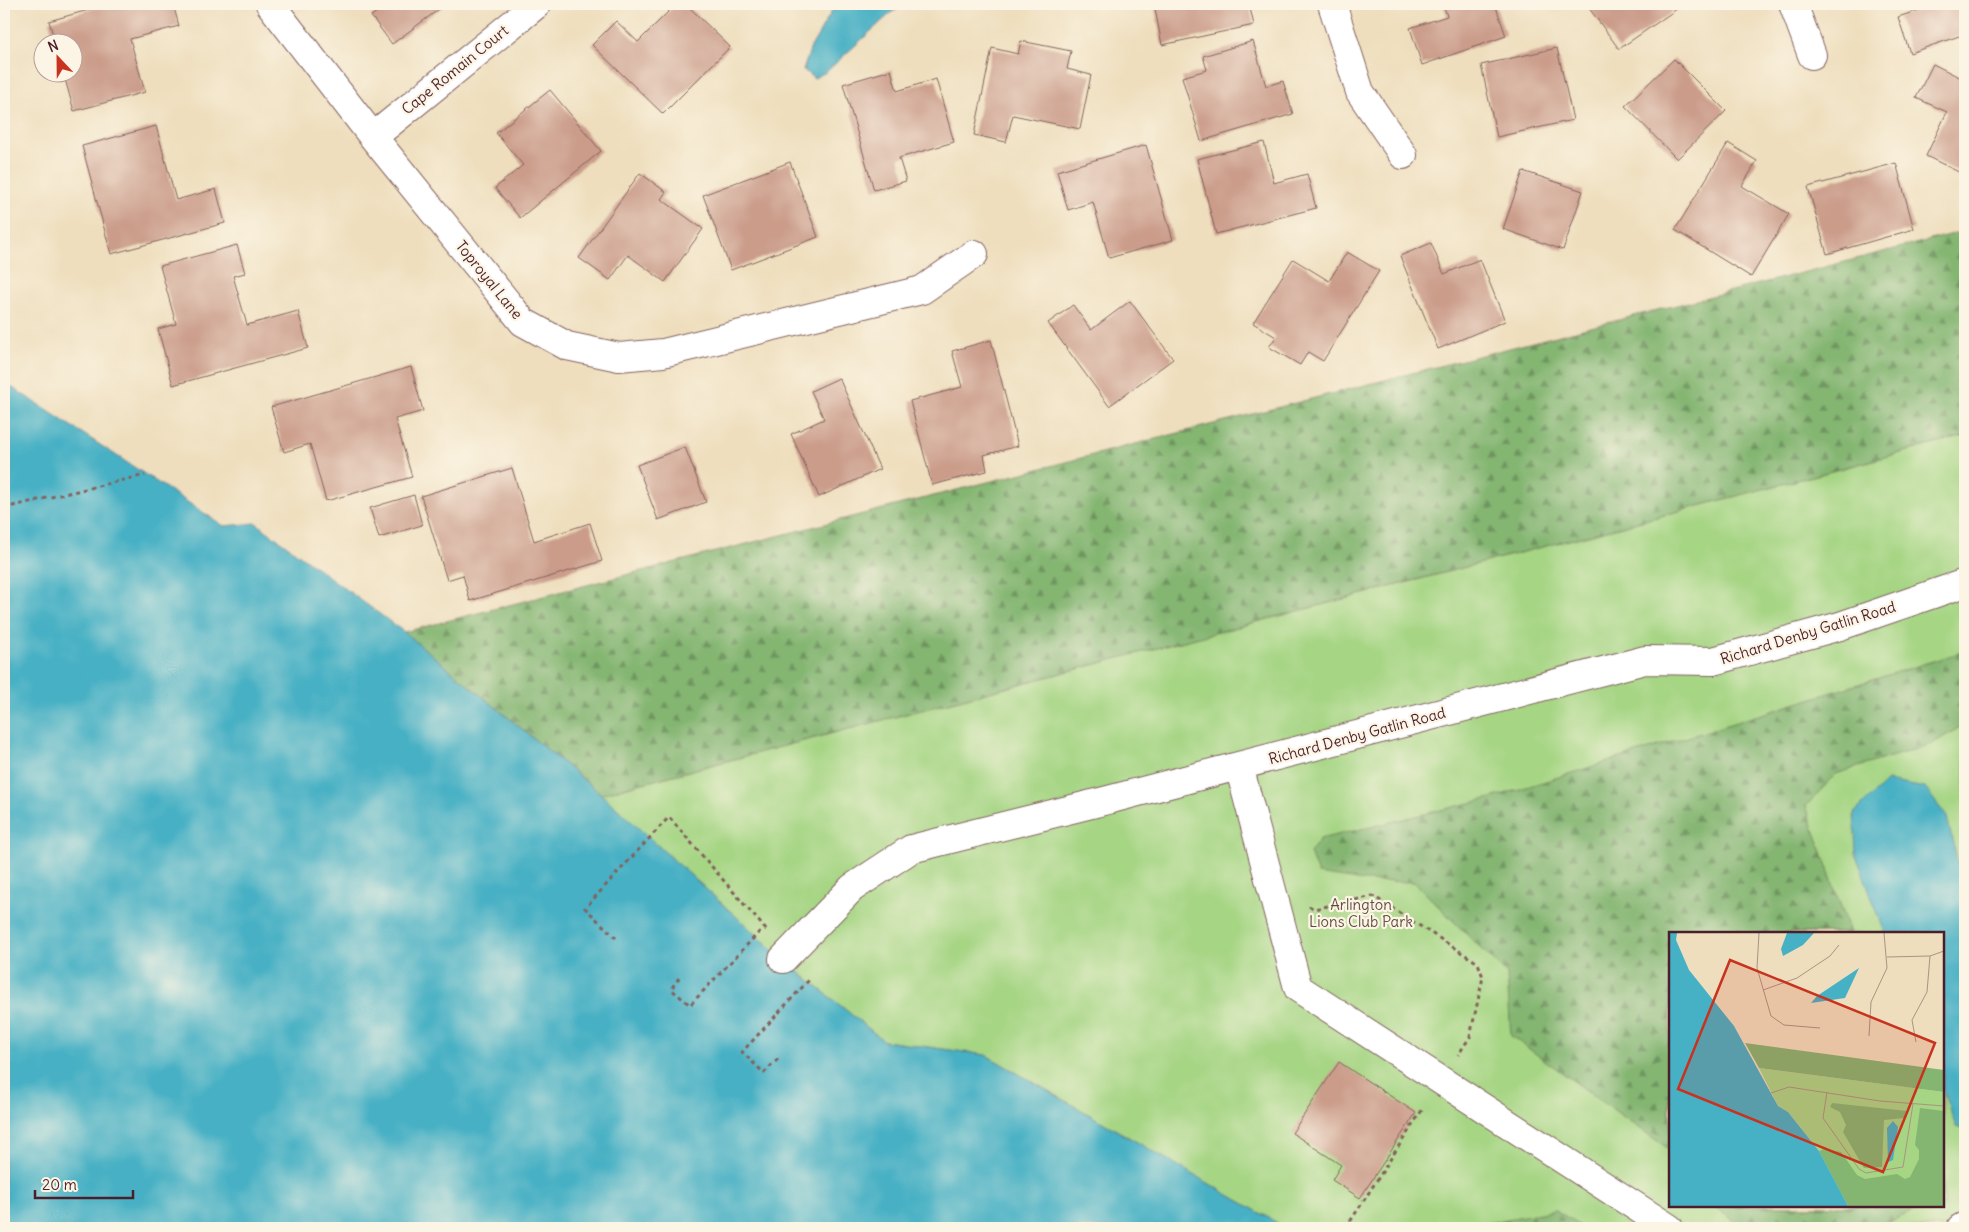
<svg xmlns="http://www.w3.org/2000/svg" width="1969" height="1232" viewBox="0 0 1969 1232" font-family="Delius,sans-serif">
	<defs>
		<pattern id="forest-firs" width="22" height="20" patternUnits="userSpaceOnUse" patternTransform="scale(1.25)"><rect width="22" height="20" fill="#84b672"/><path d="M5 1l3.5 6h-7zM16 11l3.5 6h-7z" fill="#6e935e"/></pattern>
	</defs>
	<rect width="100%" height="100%" fill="#fcf5e5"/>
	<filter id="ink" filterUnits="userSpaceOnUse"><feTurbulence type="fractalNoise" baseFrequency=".02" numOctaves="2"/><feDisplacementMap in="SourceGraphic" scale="10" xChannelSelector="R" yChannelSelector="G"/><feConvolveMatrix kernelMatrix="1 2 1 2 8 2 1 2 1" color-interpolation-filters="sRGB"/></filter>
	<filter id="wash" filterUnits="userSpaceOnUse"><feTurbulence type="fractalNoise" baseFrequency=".0096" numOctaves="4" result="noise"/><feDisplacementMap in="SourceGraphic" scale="20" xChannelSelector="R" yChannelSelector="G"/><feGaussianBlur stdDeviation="1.12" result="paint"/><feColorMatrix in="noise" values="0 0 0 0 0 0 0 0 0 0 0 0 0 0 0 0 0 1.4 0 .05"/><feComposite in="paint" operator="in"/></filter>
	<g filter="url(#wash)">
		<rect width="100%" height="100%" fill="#eedebd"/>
		<!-- green -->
		<path fill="#a6d584" stroke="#787a58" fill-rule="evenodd" d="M 1965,436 L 1965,1228 L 1286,1228 L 986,1055 L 884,1041 L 783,959 L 601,794 ZM 1670,933 L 1943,933 L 1943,1206 L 1670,1206 Z"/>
		<!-- forest -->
		<path fill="url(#forest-firs)" stroke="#676a4e" d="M 1965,231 L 1965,436 L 601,794 L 404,632 Z
			M 1962,652 L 1965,656 L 1965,724 L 1932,744 L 1836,774 L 1806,806 L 1850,933 L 1670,933 L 1670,1150 L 1511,1036 L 1507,974 L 1414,882 L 1364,881 L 1318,874 L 1310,853 L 1320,839 L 1491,798 Z
			M 1712,1206 L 1925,1206 L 1876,1228 L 1746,1228 Z
			M 1556,1210 L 1582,1228 L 1460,1228 Z"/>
		<!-- water -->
		<path fill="#46b0c4" stroke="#486878" d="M 836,4 L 908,4 L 892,12 L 826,72 L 814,78 L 803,70 L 811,47 Z
			M 4,382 L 224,526 L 256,523 L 404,632 L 601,794 L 783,959 L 884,1041 L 986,1055 L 1286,1228 L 4,1228 Z
			M 1887,781 L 1925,788 L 1947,817 L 1965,895 L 1965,1130 L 1956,1127 L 1943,1091 L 1943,933 L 1885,933 L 1856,855 L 1854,813 Z"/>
		<g id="blocks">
			<!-- building -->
			<path fill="#cb9c8a" d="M 110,4 L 173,4 L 179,26 L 130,39 L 145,92 L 74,111 L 63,72 L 72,72 L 72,42 L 55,42 L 49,21 Z
				M 388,4 L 446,4 L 392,44 L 371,16 Z
				M 676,4 L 686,4 L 730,47 L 663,114 L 592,45 L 616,21 L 638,42 Z
				M 1154,4 L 1249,4 L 1254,25 L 1162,45 Z
				M 1443,4 L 1495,4 L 1506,36 L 1422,65 L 1410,28 L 1447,16 Z
				M 1586,4 L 1684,4 L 1619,49 Z
				M 1920,4 L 1965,4 L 1965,34 L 1910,53 L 1898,17 L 1922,9 Z
				M 1021,41 L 1071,51 L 1067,69 L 1091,75 L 1080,129 L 1013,115 L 1006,142 L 974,135 L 992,48 L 1018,54 Z
				M 1253,41 L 1266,86 L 1283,81 L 1293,114 L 1201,141 L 1182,77 L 1207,70 L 1203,56 Z
				M 1557,48 L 1573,120 L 1497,137 L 1481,65 Z
				M 1674,59 L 1726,111 L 1677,159 L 1625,106 Z
				M 1933,64 L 1965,80 L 1965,175 L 1926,156 L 1947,112 L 1916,98 Z
				M 891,70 L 897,91 L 936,79 L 954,142 L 899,158 L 906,181 L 874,190 L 843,84 Z
				M 550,90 L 601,151 L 520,218 L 495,188 L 523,165 L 496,133 Z
				M 156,126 L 176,200 L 216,189 L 225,223 L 111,254 L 82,146 Z
				M 1264,142 L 1274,183 L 1307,174 L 1316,208 L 1216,234 L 1197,159 Z
				M 1728,143 L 1757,161 L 1742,186 L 1789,214 L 1751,277 L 1675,230 Z
				M 1146,145 L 1173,240 L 1109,258 L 1093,202 L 1068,210 L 1057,171 Z
				M 790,162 L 818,237 L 731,270 L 703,195 Z
				M 1896,163 L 1914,229 L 1827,254 L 1808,187 Z
				M 1523,171 L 1583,191 L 1563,250 L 1503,229 Z
				M 640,173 L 666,192 L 661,199 L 703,229 L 665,282 L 628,255 L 610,280 L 579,258 Z
				M 1431,243 L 1444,274 L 1480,259 L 1505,321 L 1438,349 L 1400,256 Z
				M 237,245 L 245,273 L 233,276 L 247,325 L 298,311 L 308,348 L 173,385 L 158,329 L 176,324 L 160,266 Z
				M 1347,252 L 1379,271 L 1323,361 L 1308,352 L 1300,365 L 1269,347 L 1276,337 L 1253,323 L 1293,259 L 1329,281 Z
				M 1130,301 L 1173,359 L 1109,406 L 1048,323 L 1073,305 L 1091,330 Z
				M 991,340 L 1018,446 L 984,455 L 987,471 L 932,485 L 910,401 L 962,387 L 952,351 Z
				M 411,367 L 423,411 L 395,419 L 412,477 L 326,501 L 310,444 L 284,452 L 271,407 Z
				M 839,378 L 880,469 L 819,497 L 791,434 L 824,419 L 811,391 Z
				M 685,447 L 706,502 L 658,520 L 637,465 Z
				M 512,468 L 534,541 L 590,523 L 602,561 L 470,601 L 463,575 L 447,580 L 421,496 Z
				M 414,495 L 422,525 L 379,538 L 370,508 Z
				M 1339,1062 L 1416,1113 L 1360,1198 L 1332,1180 L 1341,1165 L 1292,1133 Z"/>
		</g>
	</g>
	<g filter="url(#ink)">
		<use href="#blocks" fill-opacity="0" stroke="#83625e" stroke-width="1"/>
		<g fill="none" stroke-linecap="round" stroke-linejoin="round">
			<!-- minor casing -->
			<g stroke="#83625e" stroke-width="30">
				<path id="minor" d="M 270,4 L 373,137 L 523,322 L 567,346 L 619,357 L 663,353 L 922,290 L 974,254
					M 1332,4 L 1360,92 L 1403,155
					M 1793,4 L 1812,55
					M 373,137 L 537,4
					M 1239,766 L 1298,988 L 1669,1228
					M 783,959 L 852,888 L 911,849 L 1104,801 L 1645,660 L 1713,661 L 1840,626 L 1965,583
					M 1961,1228 L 1965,1226"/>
			</g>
			<!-- path -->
			<path stroke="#83625e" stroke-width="3" stroke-dasharray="4 4" stroke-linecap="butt" d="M 4,508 L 145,475
				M 1309,906 L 1314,909 L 1373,896 L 1478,963 L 1483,977 L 1470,1037 L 1458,1055
				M 616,938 L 585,908 L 669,817 L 768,932
				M 679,978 L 671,989 L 690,1005 L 763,928
				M 778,1059 L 764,1073 L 742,1052 L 809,980
				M 1346,1228 L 1424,1107"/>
			<!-- minor -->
			<use href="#minor" stroke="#fff" stroke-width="28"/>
		</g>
	</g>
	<g text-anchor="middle" stroke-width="4.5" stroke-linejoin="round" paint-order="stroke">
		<!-- street labels -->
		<g font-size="15" fill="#4a1f2b" stroke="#fcf5e5">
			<text transform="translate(455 70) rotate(-39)" y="5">Cape Romain Court</text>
			<text transform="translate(489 280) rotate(51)" y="5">Toproyal Lane</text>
			<text transform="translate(1808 633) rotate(-17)" y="5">Richard Denby Gatlin Road</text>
			<text transform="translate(1357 736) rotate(-15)" y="5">Richard Denby Gatlin Road</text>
		</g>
		<!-- park labels -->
		<g font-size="15" fill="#614c41" stroke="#fcf5e5">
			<text x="1361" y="910">Arlington<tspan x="1361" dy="17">Lions Club Park</tspan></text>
		</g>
	</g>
	<!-- overview -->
	<g transform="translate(1669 932)">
		<rect width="275" height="275" fill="#eedebd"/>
		<path d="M 90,136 L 275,160 L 275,274 L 179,274 L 150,219 L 119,180 L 109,174 Z" fill="#a6d584"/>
		<path d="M 76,111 L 275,138 L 275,160 L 90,136 ZM 163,171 L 238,179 L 236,186 L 215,188 L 213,235 L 195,236 L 174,200 L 177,193 L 171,180 L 161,175 ZM 251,176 L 275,179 L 275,274 L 179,274 L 150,219 L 155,217 L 172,220 L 188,243 L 196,247 L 228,242 L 236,247 L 241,245 L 250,227 L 250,218 L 246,213 Z" fill="#84b672"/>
		<path d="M 0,1 L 8,1 L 7,8 L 20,38 L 65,94 L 109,174 L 119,180 L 150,219 L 179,274 L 0,274 ZM 118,1 L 145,1 L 134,13 L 114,24 L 112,17 ZM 190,36 L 176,66 L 142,71 L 148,64 ZM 224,189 L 229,195 L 224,228 L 219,230 L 218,196 Z" fill="#46b0c4"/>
		<path fill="none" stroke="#ac9283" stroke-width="1" d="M 90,1 L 88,36 L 102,84 L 115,93 L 151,96M 218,25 L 261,24 L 275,19M 94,58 L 128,46 L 161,24 L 170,13M 200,104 L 202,70 L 218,36 L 215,1M 247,110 L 243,88 L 258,60 L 261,24M 158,160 L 154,186 L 190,237 L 197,241 L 234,235 L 244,172M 102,161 L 120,155 L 211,169 L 275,174"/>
		<path fill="#c8321e" fill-opacity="0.15" stroke="#c8321e" stroke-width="2.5" d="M 61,28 L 266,111 L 214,240 L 9,157 Z"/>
		<rect width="275" height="275" fill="none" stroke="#4a1f2b" stroke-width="2.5"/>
	</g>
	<!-- margin -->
	<rect width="1969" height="1232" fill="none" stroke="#fcf5e5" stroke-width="20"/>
	<!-- north arrow -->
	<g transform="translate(58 58) rotate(338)"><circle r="24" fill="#fcf5e5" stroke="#b59f9b"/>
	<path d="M0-4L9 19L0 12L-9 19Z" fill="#c8321e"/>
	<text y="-8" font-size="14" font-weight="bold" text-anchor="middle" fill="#4a1f2b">N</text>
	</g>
	<!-- scale -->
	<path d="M35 1190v8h98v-8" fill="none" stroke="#4a1f2b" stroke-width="2.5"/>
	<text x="42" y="1190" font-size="15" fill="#4a1f2b" stroke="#fcf5e5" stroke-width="4" paint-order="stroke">20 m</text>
</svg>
